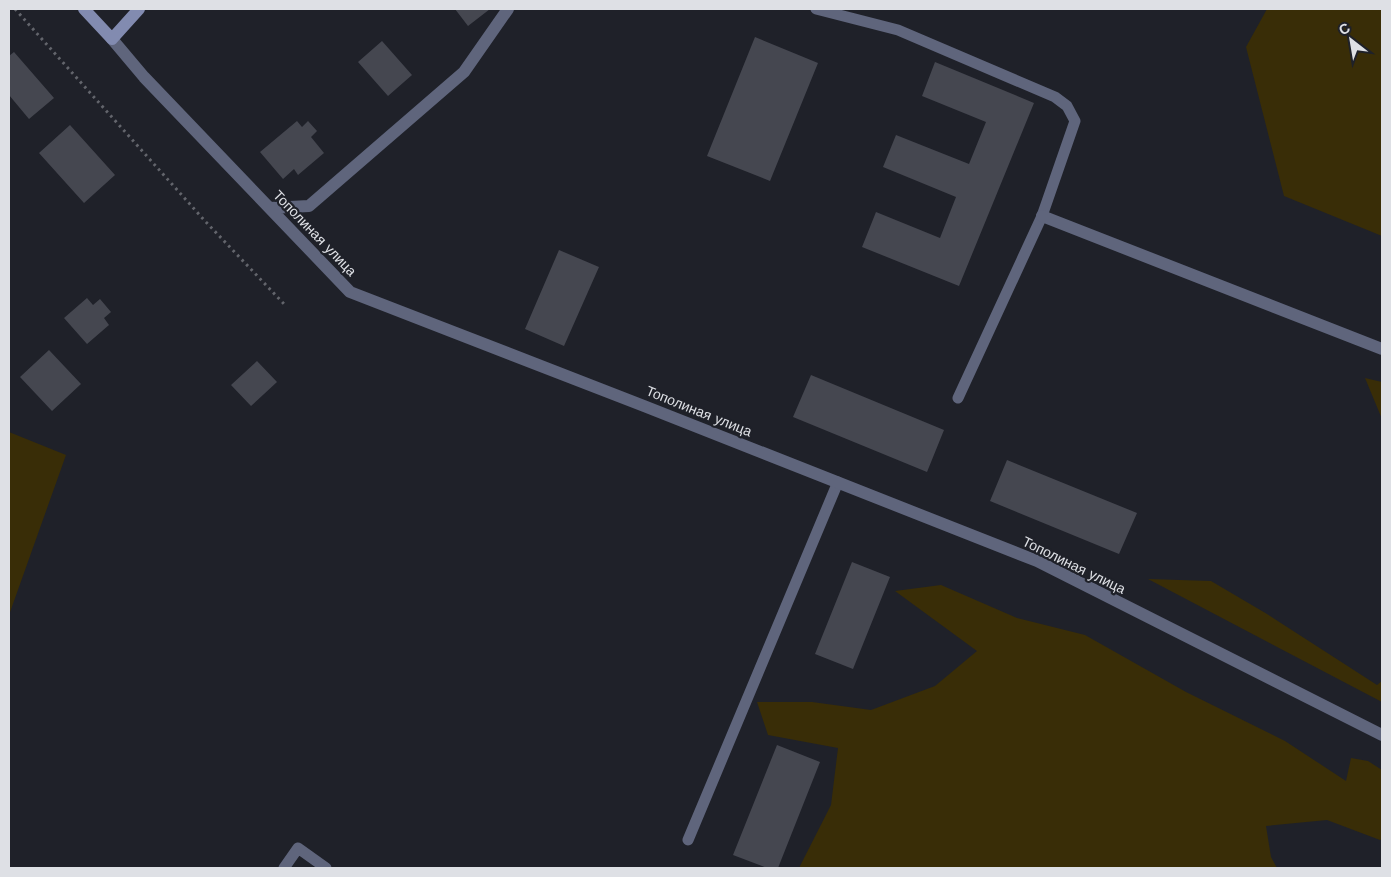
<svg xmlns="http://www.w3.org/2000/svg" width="1391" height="877" viewBox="0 0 1391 877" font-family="'Work Sans',sans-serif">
	<rect width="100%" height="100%" fill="#1f2129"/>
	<!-- green -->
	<path fill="#392d07" d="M 1267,9 L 1382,9 L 1382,236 L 1284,196 L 1246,47 Z
		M 1365,378 L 1382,382 L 1382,419 Z
		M 9,432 L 66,455 L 9,615 Z
		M 1148,579 L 1211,581 L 1267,614 L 1377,685 L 1382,681 L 1382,702 Z
		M 941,585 L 1017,618 L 1085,635 L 1186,692 L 1285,741 L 1346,781 L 1351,758 L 1368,761 L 1382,770 L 1382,839 L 1380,840 L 1327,820 L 1266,826 L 1271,857 L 1277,868 L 799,868 L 831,805 L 838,748 L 768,735 L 757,702 L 812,702 L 871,710 L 935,686 L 977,651 L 895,591 Z"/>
	<!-- building -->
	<path fill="#454750" d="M 455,9 L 490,9 L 468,26 Z
		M 755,37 L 818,63 L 770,181 L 707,156 Z
		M 382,41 L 412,75 L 388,96 L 358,62 Z
		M 14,52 L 54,98 L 29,119 L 9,95 L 9,56 Z
		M 935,62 L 1034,103 L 959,286 L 862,247 L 876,212 L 940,238 L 956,197 L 883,167 L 896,135 L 969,164 L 986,122 L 922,96 Z
		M 297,121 L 302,127 L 308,121 L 317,131 L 311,137 L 324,153 L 298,175 L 294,169 L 283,179 L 260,152 Z
		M 70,125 L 115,175 L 84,203 L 39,153 Z
		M 559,250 L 599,267 L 564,346 L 525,329 Z
		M 87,298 L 93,305 L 100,299 L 111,312 L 104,318 L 109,325 L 87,344 L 64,318 Z
		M 49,350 L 81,384 L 52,411 L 20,377 Z
		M 257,361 L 277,382 L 251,406 L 231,385 Z
		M 811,375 L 944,430 L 927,472 L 793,417 Z
		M 1007,460 L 1137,513 L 1119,554 L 990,501 Z
		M 852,562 L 890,577 L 853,669 L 815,654 Z
		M 777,745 L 820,762 L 778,868 L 767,868 L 733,855 Z"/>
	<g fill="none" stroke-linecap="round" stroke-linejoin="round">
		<!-- path -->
		<path stroke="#63656c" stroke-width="3" stroke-dasharray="2.5 4" stroke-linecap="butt" d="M 15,9 L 205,221 L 285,305"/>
		<!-- lane -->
		<path stroke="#5f657c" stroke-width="11" d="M 816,9 L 898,30 L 1055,97 L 1067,106 L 1075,121 L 1042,216 L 958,398
			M 688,840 L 838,482
			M 284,868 L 298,848 L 326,868"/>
		<!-- street -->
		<path stroke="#5f657c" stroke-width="12" d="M 112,39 L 144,77 L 350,292 L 644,406 L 1037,561 L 1382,735
			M 270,208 L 309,206 L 464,72 L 508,9
			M 1042,216 L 1382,349"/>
		<!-- secondary -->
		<path stroke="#828bb0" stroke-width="12" d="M 84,9 L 112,39 L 139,9"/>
	</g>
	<g text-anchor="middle" stroke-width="4.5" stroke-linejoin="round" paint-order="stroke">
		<!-- street labels -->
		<g font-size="14" fill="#dee0e5" stroke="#1f2129">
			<text transform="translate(315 233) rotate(46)" y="5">Тополиная улица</text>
			<text transform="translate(699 411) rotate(22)" y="5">Тополиная улица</text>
			<text transform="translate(1074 565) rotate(26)" y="5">Тополиная улица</text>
		</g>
	</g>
	<!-- border -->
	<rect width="1391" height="877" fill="none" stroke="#dee0e5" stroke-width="20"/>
	<!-- north arrow -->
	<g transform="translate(1351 40) rotate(329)" stroke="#1f2129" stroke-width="4" paint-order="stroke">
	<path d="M0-4L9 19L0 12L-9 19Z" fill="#dee0e5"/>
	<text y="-8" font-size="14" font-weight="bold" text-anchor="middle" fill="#dee0e5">С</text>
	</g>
</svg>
